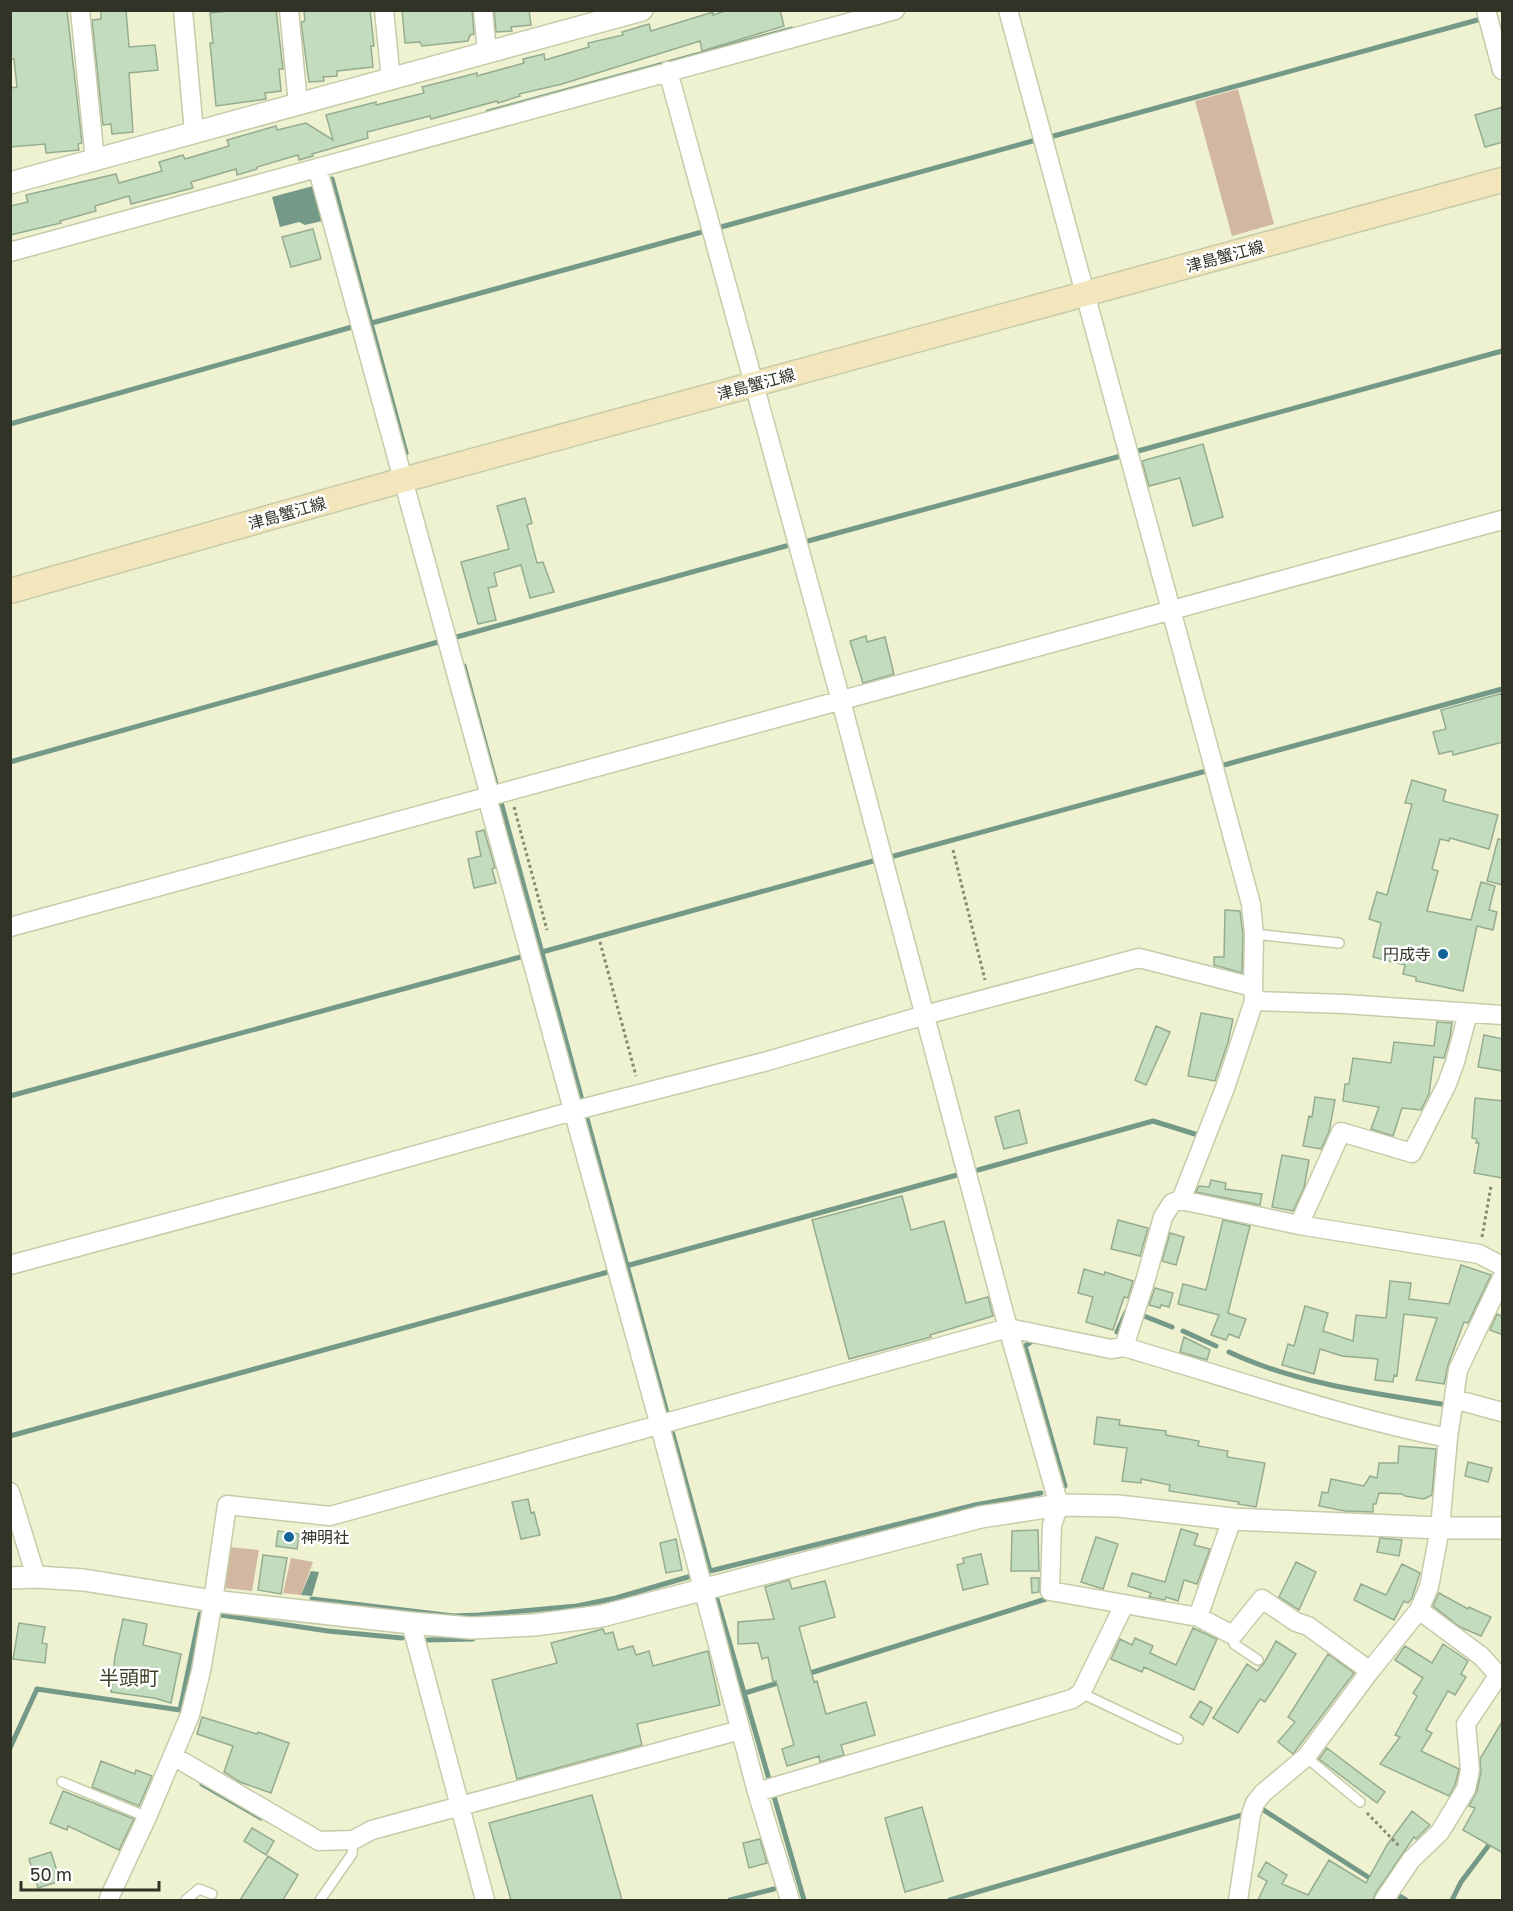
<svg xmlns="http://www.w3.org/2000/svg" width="1513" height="1911" viewBox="0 0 1513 1911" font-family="'Golos Text','Noto Sans JP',sans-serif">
	<rect width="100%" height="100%" fill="#eef2d0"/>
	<!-- green -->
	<path fill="#d2b8a1" d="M 1238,89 L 1274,224 L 1232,236 L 1195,101 Z
		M 230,1547 L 259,1550 L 252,1591 L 225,1588 Z
		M 291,1558 L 313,1562 L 301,1595 L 283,1593 Z"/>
	<!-- water -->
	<path fill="#749988" d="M 313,186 L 322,221 L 305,225 L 299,222 L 280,227 L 272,197 Z
		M 311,1571 L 319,1572 L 312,1596 L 301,1595 Z"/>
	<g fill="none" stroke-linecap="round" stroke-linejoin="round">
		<!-- stream -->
		<path stroke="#749988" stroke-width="5" d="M 488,112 L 792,29
			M 1050,137 L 1481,19
			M 332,179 L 406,453
			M 721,227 L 1036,140
			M 368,324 L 702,232
			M 10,424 L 352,327
			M 1138,451 L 1502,351
			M 808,541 L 1121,456
			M 453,638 L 786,546
			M 464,666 L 710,1571 L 975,1505 L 1041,1493
			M 10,762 L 438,642
			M 1224,765 L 1502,689
			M 894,856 L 1206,771
			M 542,952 L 873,861
			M 10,1096 L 524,956
			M 978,1170 L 1153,1121 L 1198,1135
			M 626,1266 L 957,1175
			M 1144,1316 L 1172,1327
			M 1183,1331 L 1216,1346
			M 1117,1332 L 1126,1312
			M 1034,1340 L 1025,1346 L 1065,1486
			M 1229,1352 C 1295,1383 1370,1393 1442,1404
			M 10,1436 L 608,1272
			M 716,1596 L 804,1900
			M 312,1599 L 453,1616 L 479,1615 L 577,1606 L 616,1598 L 688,1577
			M 221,1615 L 328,1631 L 402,1638
			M 426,1640 L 473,1639
			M 807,1674 L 1046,1599
			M 745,1693 L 781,1682
			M 10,1748 L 37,1689 L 180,1710 L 200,1614
			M 202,1784 L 261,1818
			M 1262,1809 L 1382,1886
			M 1396,1894 L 1406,1900
			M 730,1900 L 774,1889
			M 950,1900 L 1242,1815
			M 1452,1900 L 1461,1882 L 1492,1841"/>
	</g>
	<!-- building -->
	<path fill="#c3dcbd" stroke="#96ac91" stroke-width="1.5" d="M 10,10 L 67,10 L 82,143 L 78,144 L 79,150 L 46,153 L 45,144 L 10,147 L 10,88 L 17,87 L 14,59 L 10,59 Z
		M 101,10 L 126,10 L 129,47 L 155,45 L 158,70 L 129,73 L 133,132 L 112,134 L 111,124 L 103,125 L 92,20 L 101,19 Z
		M 239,10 L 276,10 L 283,69 L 279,69 L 281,91 L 265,93 L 266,99 L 216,106 L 210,43 L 213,43 L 210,13 Z
		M 304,10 L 370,10 L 374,46 L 371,46 L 373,67 L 337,71 L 337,76 L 323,77 L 324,81 L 309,82 L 301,22 L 305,21 Z
		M 402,10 L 472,10 L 474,34 L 470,35 L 468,41 L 422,46 L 420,42 L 405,43 Z
		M 494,10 L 529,10 L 531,25 L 511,27 L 512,31 L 496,32 Z
		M 728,10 L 780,10 L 784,26 L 702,51 L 700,41 L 562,84 L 519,94 L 520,96 L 498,103 L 497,101 L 431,119 L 430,116 L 367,132 L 368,138 L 312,154 L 313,156 L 299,160 L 298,155 L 257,167 L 257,169 L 237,175 L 236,169 L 191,182 L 193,188 L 131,204 L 129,196 L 95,206 L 96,211 L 60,221 L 61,223 L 10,235 L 10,206 L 28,202 L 26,195 L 116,174 L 119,183 L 162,171 L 159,162 L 183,155 L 185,159 L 229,146 L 227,140 L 276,126 L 277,130 L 306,123 L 333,140 L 326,115 L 376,102 L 376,105 L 424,93 L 422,87 L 477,73 L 477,76 L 524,63 L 523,59 L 544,54 L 545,60 L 589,47 L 588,43 L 623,35 L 622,32 L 649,24 L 651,31 L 713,12 L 713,15 Z
		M 1503,107 L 1503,142 L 1485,147 L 1475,115 Z
		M 313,229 L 321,259 L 291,267 L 282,237 Z
		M 1203,444 L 1223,517 L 1193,526 L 1180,478 L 1149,486 L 1142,461 Z
		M 525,498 L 532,523 L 527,525 L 537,563 L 543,562 L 554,592 L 530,598 L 521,565 L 494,573 L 497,586 L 488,588 L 496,620 L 478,624 L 461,562 L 509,549 L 497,506 Z
		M 866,636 L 867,642 L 885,637 L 894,674 L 863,683 L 850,641 Z
		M 1503,693 L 1503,742 L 1453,755 L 1452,751 L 1439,754 L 1433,732 L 1446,729 L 1441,710 Z
		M 1412,780 L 1446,790 L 1443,801 L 1498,815 L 1489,849 L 1450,838 L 1449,841 L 1440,839 L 1432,869 L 1438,871 L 1427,911 L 1471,920 L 1481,882 L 1495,886 L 1489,910 L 1497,912 L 1493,930 L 1477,926 L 1463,991 L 1416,981 L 1416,977 L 1403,974 L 1405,965 L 1373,957 L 1381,923 L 1369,919 L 1377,892 L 1387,895 L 1412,804 L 1405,803 Z
		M 484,830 L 495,868 L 492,869 L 496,883 L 474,888 L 468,859 L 481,856 L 476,832 Z
		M 1498,839 L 1503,840 L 1503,885 L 1487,881 Z
		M 1225,910 L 1240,911 L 1243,934 L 1242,973 L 1214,965 L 1214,957 L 1224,957 Z
		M 1201,1013 L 1233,1019 L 1228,1042 L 1215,1081 L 1188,1076 Z
		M 1437,1022 L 1452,1023 L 1450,1037 L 1444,1058 L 1434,1057 L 1429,1094 L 1421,1110 L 1402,1108 L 1393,1136 L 1371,1129 L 1379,1107 L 1343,1101 L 1345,1084 L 1349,1084 L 1353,1058 L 1391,1063 L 1394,1042 L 1434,1046 Z
		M 1156,1026 L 1170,1032 L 1146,1085 L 1135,1080 Z
		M 1484,1035 L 1503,1039 L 1503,1071 L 1478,1067 Z
		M 1315,1097 L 1335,1100 L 1329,1132 L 1321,1149 L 1303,1146 L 1309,1116 L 1312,1117 Z
		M 1475,1098 L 1503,1101 L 1503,1178 L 1474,1173 L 1479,1143 L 1476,1143 L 1477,1139 L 1472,1138 Z
		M 1019,1110 L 1027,1143 L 1004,1149 L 995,1117 Z
		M 1282,1155 L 1309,1160 L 1304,1188 L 1293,1211 L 1272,1207 Z
		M 1211,1180 L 1226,1183 L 1225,1189 L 1262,1194 L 1260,1205 L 1196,1192 L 1199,1186 L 1209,1187 Z
		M 902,1196 L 911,1230 L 944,1221 L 966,1303 L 988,1297 L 993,1316 L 930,1335 L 931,1337 L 849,1359 L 812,1220 Z
		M 1118,1220 L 1148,1228 L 1140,1256 L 1111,1249 Z
		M 1223,1220 L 1250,1226 L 1228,1313 L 1246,1319 L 1239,1338 L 1229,1334 L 1226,1340 L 1211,1335 L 1219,1315 L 1178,1304 L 1183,1284 L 1206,1290 Z
		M 1170,1233 L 1184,1237 L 1176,1265 L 1162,1261 Z
		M 1461,1265 L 1491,1275 L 1468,1323 L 1464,1322 L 1448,1365 L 1444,1384 L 1416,1380 L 1437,1318 L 1404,1314 L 1397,1376 L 1394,1375 L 1393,1382 L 1375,1380 L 1378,1359 L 1342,1356 L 1320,1349 L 1314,1374 L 1282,1365 L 1288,1344 L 1294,1346 L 1305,1306 L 1328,1313 L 1323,1331 L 1353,1341 L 1356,1315 L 1386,1318 L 1390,1281 L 1411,1283 L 1409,1299 L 1449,1304 Z
		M 1084,1269 L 1104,1275 L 1105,1272 L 1133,1281 L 1128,1298 L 1124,1297 L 1113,1330 L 1086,1322 L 1093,1297 L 1078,1293 Z
		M 1155,1288 L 1173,1293 L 1169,1307 L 1161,1305 L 1160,1308 L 1149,1305 Z
		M 1497,1314 L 1503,1317 L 1503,1335 L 1490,1330 Z
		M 1184,1337 L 1210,1350 L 1207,1360 L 1180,1352 Z
		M 1097,1417 L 1120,1420 L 1119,1425 L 1166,1431 L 1166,1435 L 1199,1441 L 1198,1446 L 1228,1451 L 1227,1457 L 1265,1463 L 1256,1507 L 1238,1504 L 1239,1502 L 1169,1491 L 1170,1485 L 1141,1479 L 1141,1483 L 1122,1481 L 1127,1448 L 1094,1444 Z
		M 1399,1446 L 1436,1449 L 1432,1495 L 1424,1499 L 1405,1496 L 1402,1494 L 1379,1493 L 1376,1504 L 1373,1504 L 1373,1512 L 1345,1511 L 1319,1506 L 1322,1492 L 1328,1493 L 1331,1479 L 1364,1486 L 1370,1476 L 1377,1478 L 1379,1463 L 1398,1463 Z
		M 1468,1462 L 1492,1468 L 1488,1482 L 1465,1476 Z
		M 528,1499 L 531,1513 L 534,1512 L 540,1535 L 521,1539 L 512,1502 Z
		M 1181,1529 L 1198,1534 L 1194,1545 L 1210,1549 L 1197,1584 L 1184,1580 L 1178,1601 L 1166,1597 L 1165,1600 L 1149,1597 L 1151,1593 L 1128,1586 L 1132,1573 L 1165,1582 Z
		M 1038,1530 L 1039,1571 L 1011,1571 L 1012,1531 Z
		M 278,1531 L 299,1534 L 297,1549 L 276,1546 Z
		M 1096,1537 L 1118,1544 L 1103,1589 L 1081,1582 Z
		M 1380,1538 L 1402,1540 L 1399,1556 L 1377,1552 Z
		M 676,1539 L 682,1570 L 666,1573 L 660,1543 Z
		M 981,1554 L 988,1584 L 963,1590 L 957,1565 L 964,1563 L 963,1558 Z
		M 263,1555 L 287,1558 L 281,1594 L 258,1590 Z
		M 1296,1562 L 1316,1572 L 1299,1610 L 1279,1597 Z
		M 1402,1564 L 1420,1573 L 1412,1598 L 1408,1603 L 1404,1601 L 1394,1620 L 1354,1600 L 1361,1584 L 1386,1595 Z
		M 1031,1578 L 1039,1578 L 1039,1592 L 1032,1593 Z
		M 789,1580 L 792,1589 L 825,1581 L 835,1617 L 799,1627 L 814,1682 L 817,1681 L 826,1714 L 866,1702 L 875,1735 L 841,1745 L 844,1755 L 820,1762 L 819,1756 L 787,1766 L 782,1749 L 794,1745 L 776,1681 L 773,1682 L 768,1657 L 762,1659 L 758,1643 L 738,1644 L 738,1622 L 774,1619 L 765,1587 Z
		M 1439,1593 L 1468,1609 L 1469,1607 L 1491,1617 L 1481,1636 L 1460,1627 L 1433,1606 Z
		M 123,1619 L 147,1624 L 143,1645 L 181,1654 L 171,1703 L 154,1698 L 111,1692 L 115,1656 Z
		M 19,1623 L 45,1627 L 42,1643 L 47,1644 L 45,1663 L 13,1659 Z
		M 1193,1628 L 1217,1639 L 1194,1690 L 1144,1667 L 1142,1672 L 1111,1659 L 1120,1639 L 1132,1645 L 1135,1638 L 1153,1646 L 1150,1653 L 1176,1665 Z
		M 603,1629 L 605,1634 L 613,1632 L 618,1650 L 633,1646 L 636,1655 L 649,1651 L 653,1666 L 708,1651 L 720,1705 L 637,1724 L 642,1745 L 517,1779 L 492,1680 L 557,1663 L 551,1643 Z
		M 1276,1641 L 1296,1654 L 1265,1702 L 1260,1699 L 1238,1733 L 1213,1718 L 1247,1664 L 1257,1671 L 1264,1663 Z
		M 1443,1644 L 1468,1661 L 1461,1674 L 1466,1677 L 1455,1695 L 1448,1691 L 1426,1730 L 1432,1733 L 1421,1751 L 1459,1769 L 1455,1785 L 1449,1796 L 1380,1764 L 1400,1737 L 1395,1735 L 1417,1696 L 1413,1693 L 1423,1678 L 1395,1660 L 1405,1646 L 1432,1663 Z
		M 1328,1654 L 1354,1673 L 1293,1754 L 1278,1742 L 1295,1722 L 1288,1717 Z
		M 1200,1701 L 1212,1708 L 1203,1725 L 1190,1717 Z
		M 202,1717 L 257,1734 L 258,1732 L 289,1743 L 271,1793 L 240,1782 L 224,1772 L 233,1746 L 197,1734 Z
		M 1503,1720 L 1503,1853 L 1463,1830 L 1475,1808 L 1469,1806 L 1477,1791 L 1481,1772 L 1480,1759 Z
		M 1327,1748 L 1385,1792 L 1377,1803 L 1319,1759 Z
		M 101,1761 L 135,1774 L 136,1770 L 152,1776 L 139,1806 L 92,1787 Z
		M 63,1791 L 134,1819 L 119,1850 L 68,1826 L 67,1830 L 50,1823 Z
		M 592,1795 L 622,1900 L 511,1900 L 489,1823 Z
		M 922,1807 L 943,1881 L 905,1892 L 885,1818 Z
		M 1412,1811 L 1430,1825 L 1416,1839 L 1414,1837 L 1375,1894 L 1373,1900 L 1258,1900 L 1267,1881 L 1258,1876 L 1266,1862 L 1287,1875 L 1282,1884 L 1308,1895 L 1329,1860 L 1366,1883 L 1387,1845 Z
		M 252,1828 L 274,1841 L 266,1855 L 244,1841 Z
		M 760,1839 L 767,1863 L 749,1868 L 743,1843 Z
		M 51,1852 L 60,1881 L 38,1888 L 29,1859 Z
		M 268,1856 L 298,1875 L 283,1900 L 240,1900 Z"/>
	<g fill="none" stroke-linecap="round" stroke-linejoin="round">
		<!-- service casing -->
		<g stroke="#c6cba9" stroke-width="12">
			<path id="service" d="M 1254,934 L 1339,943
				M 1233,1635 L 1234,1644 L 1258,1660
				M 1081,1693 L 1178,1739
				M 1306,1757 L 1360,1802
				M 62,1782 L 147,1817
				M 186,1900 L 199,1889 L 212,1894
				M 320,1900 L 352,1854 L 353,1840"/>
		</g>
		<!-- minor casing -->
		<g stroke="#c6cba9" stroke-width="21">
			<path id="minor" d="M 80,10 L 95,161
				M 183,10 L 194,132
				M 289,10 L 298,104
				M 384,10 L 391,80
				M 483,10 L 487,53
				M 1008,10 L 1251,904 L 1254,934 L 1253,987
				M 1486,10 L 1502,70
				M 668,71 L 841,701 L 1008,1328 L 1059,1505 L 1052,1525 L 1050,1591 L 1198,1617 L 1232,1519
				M 318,170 L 490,796
				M 10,252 L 895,10
				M 487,797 L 660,1426 L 757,1792 L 790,1900
				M 10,927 L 1502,520
				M 1254,1001 L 1345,1004 L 1502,1015
				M 1299,1225 L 1341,1132 L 1412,1153 L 1447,1084 L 1455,1062 L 1468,1013
				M 10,1265 L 327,1180 L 573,1111 L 764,1062 L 925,1015 L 1139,958 L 1253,987 L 1254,1001 L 1225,1088 L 1181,1200
				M 1124,1347 L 1146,1278 L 1163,1217 L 1172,1203 L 1181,1200 L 1299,1225 L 1479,1254 L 1502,1266
				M 1454,1399 L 1502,1412
				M 10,1492 L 36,1577
				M 1419,1610 L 1481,1656 L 1502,1679
				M 1198,1617 L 1233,1635 L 1262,1599 L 1296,1622 L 1308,1626 L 1370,1671
				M 411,1623 L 485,1900
				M 173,1756 L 319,1841 L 353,1840 L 372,1830 L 740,1730
				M 757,1792 L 1072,1699 L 1081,1693 L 1124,1605
				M 110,1900 L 109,1898 L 147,1817 L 190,1715 L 201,1671 L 213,1601 L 227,1505 L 330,1516 L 1008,1328 L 1111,1349 L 1124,1347 C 1231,1378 1338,1416 1448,1438
				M 1238,1900 L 1251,1815 L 1255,1803 L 1263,1793 L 1306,1757 L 1370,1671 L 1419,1610 L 1429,1587 L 1440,1528 L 1448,1438 L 1458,1370 L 1502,1278
				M 1384,1900 L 1411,1860 L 1440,1832 L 1466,1789 L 1470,1770 L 1466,1724 L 1498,1676"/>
		</g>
		<!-- tertiary casing -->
		<g stroke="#c6cba9" stroke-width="24">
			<path id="tertiary" d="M 10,183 L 642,10
				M 10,1578 L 36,1577 L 84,1580 L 213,1601 L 411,1623 L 471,1628 L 534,1625 L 602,1616 L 981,1517 L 1059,1505 L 1118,1506 L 1232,1519 L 1440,1528 L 1502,1528"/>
		</g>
		<!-- secondary casing -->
		<g stroke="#c6cba9" stroke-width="27">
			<path id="secondary" d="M 10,591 L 403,480 L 1502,180"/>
		</g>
		<!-- path -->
		<path stroke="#878a74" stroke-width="3" stroke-dasharray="3 3" stroke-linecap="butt" d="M 514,807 L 547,930
			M 953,850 L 985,980
			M 600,942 L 636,1076
			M 1482,1237 L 1491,1186
			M 1367,1813 L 1400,1847"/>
		<!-- service -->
		<use href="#service" stroke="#fff" stroke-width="9"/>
		<!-- minor -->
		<use href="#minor" stroke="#fff" stroke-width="18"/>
		<!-- tertiary -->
		<use href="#tertiary" stroke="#fff" stroke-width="21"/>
		<!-- secondary -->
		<use href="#secondary" stroke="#f3e6bd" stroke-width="24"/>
	</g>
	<!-- markers -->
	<g fill="#126496" stroke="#fff" stroke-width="2">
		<circle cx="1443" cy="954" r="6"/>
		<circle cx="289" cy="1537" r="6"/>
	</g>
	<g text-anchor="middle" stroke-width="5" stroke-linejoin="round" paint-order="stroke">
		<!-- street labels -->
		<g font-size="16" fill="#313326" stroke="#fff">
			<text transform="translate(1225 256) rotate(-15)" y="6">津島蟹江線</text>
			<text transform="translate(756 384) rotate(-15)" y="6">津島蟹江線</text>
			<text transform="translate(287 513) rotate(-16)" y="6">津島蟹江線</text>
		</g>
		<!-- poi labels -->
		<g font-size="16" fill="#313326" stroke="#fff" text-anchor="end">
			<text x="1431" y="960">円成寺</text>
			<text x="301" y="1543" text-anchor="start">神明社</text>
		</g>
		<!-- quarter labels -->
		<g font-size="20" fill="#3f4226" stroke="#fff">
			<text x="129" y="1685">半頭町</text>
		</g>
	</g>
	<!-- border -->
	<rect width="1513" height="1911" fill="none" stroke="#313326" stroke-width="24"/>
	<!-- scale -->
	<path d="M21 1881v9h138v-9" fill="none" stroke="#313326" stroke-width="3"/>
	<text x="30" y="1881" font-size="18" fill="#313326" stroke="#ffffff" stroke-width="4.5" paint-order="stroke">50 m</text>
</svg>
